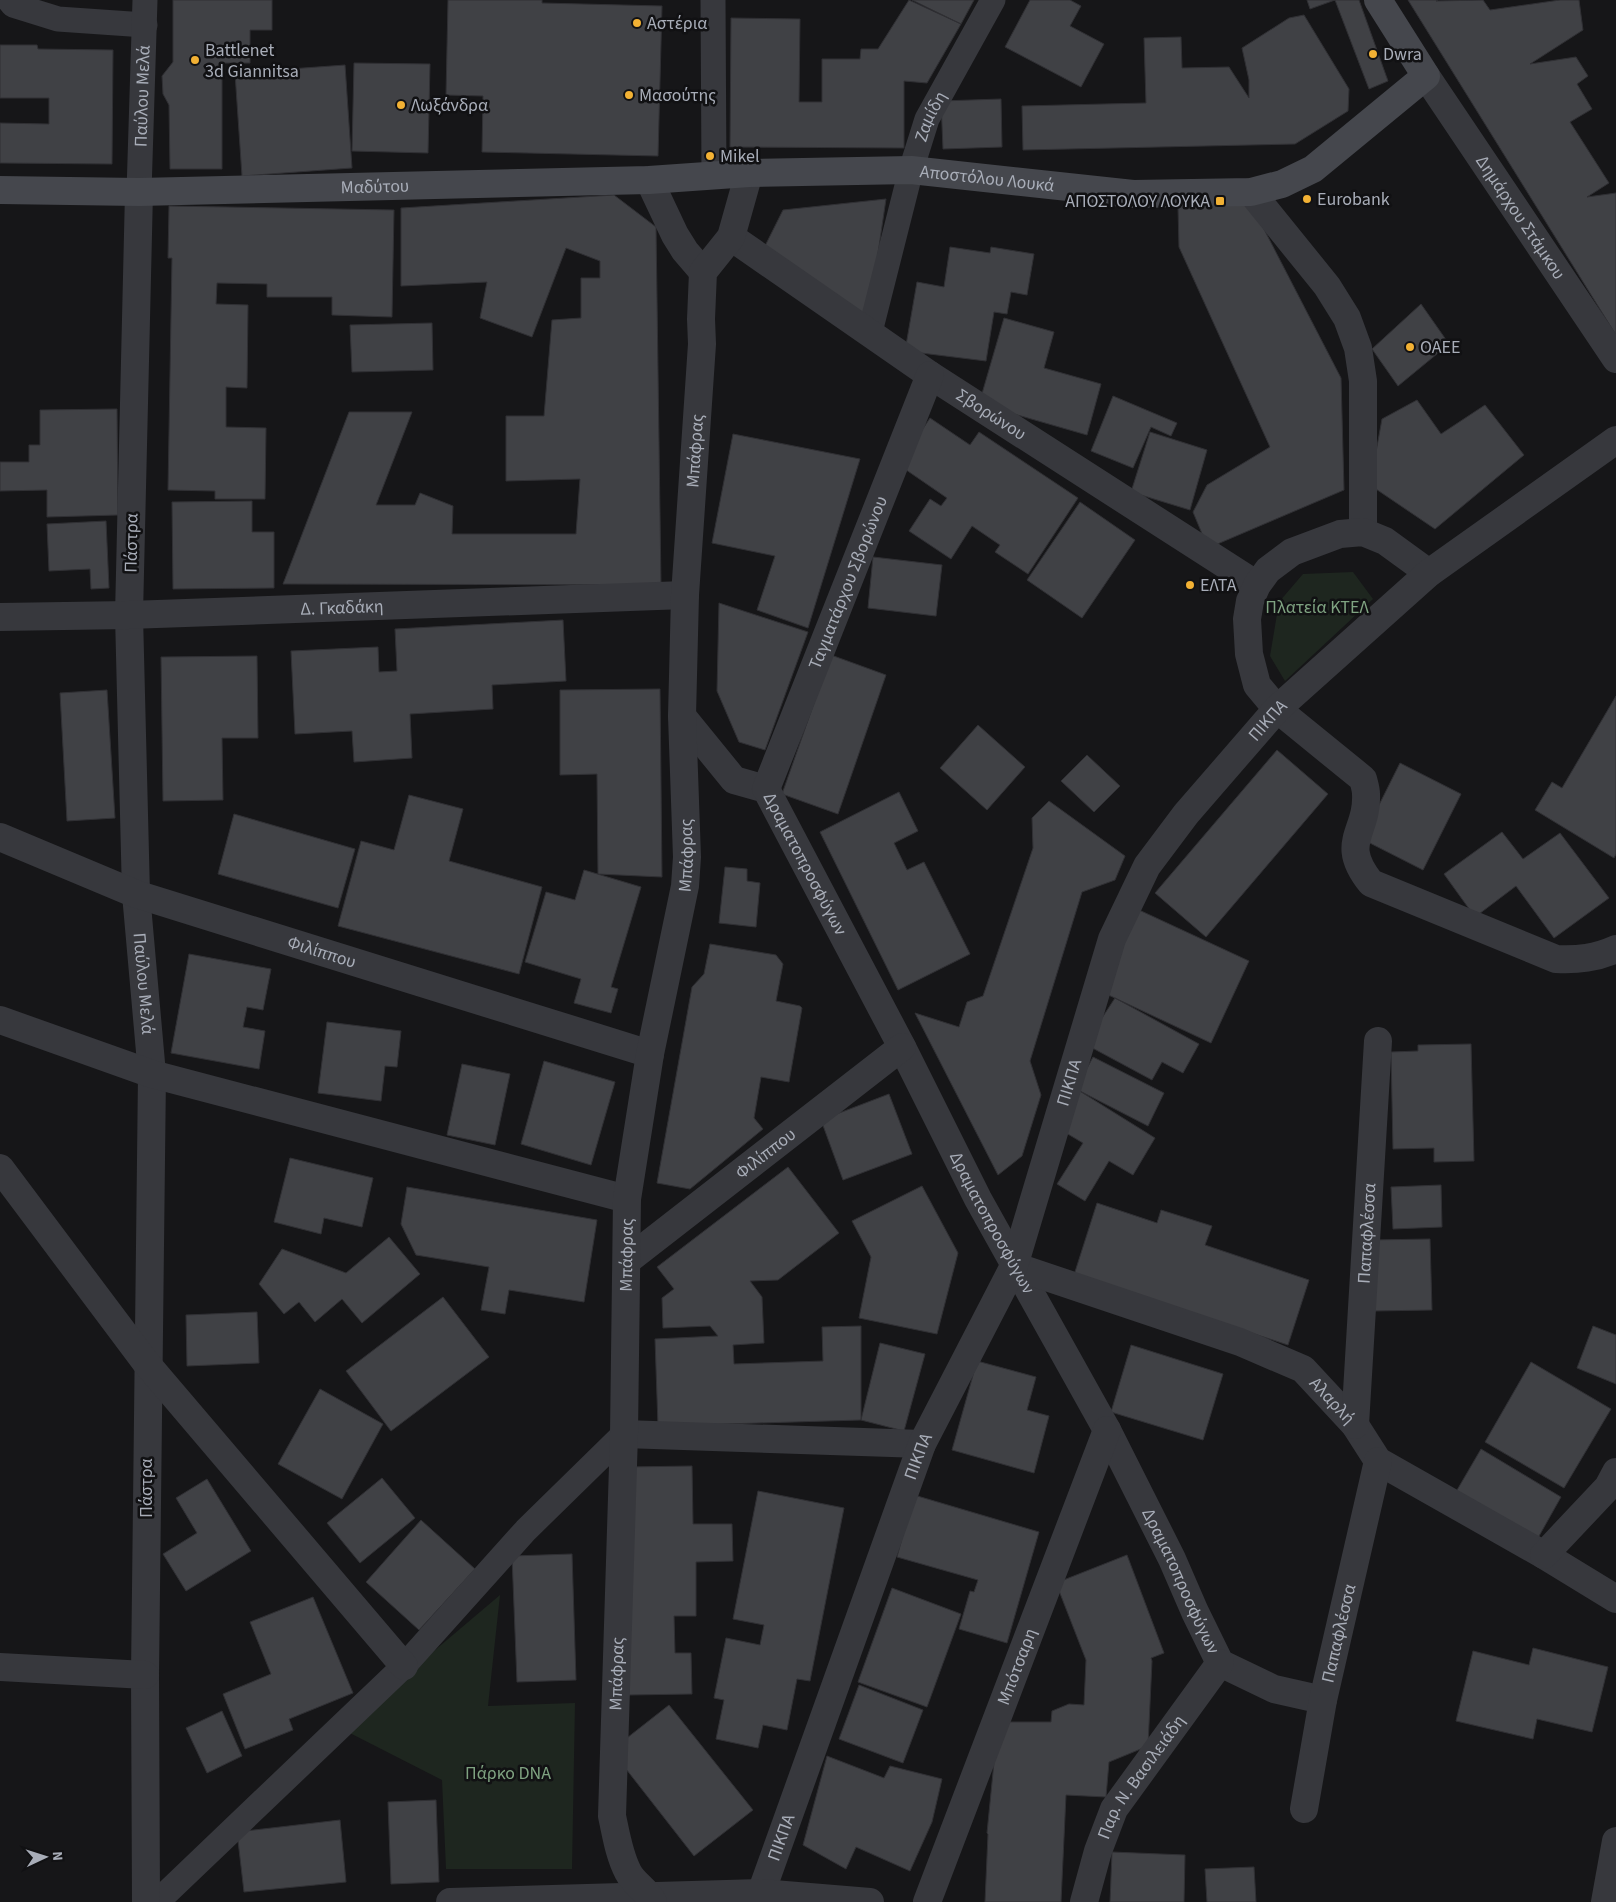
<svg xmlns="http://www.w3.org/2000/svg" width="1616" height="1902" viewBox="0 0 1616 1902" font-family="'Source Sans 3',sans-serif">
	<rect width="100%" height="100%" fill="#161618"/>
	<!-- green -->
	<path fill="#1e261f" d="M 1353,572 L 1373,599 L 1285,681 L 1270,656 L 1279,602 L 1303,574 Z
		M 500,1595 L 488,1706 L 575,1703 L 572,1869 L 446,1869 L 442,1780 L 342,1729 Z"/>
	<!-- building -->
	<path fill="#404145" stroke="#303034" d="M 173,0 L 272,0 L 272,30 L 250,30 L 250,63 L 222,63 L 222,169 L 170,169 L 169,105 L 163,94 L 162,76 L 173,62 Z
		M 448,0 L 542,0 L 542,3 L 662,6 L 658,156 L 482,152 L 483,96 L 446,95 Z
		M 909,0 L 961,24 L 927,83 L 904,81 L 904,148 L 730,147 L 731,18 L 800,19 L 799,102 L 822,102 L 822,59 L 860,59 L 861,49 L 878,49 Z
		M 912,0 L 974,0 L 961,24 Z
		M 1030,0 L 1070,0 L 1081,6 L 1070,26 L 1104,44 L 1081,87 L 1005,47 Z
		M 1307,0 L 1335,0 L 1310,9 Z
		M 1335,0 L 1359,0 L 1388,81 L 1369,89 Z
		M 1408,0 L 1438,0 L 1436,1 L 1483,0 L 1490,10 L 1560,0 L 1579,0 L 1583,30 L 1530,64 L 1576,57 L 1588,76 L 1577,84 L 1592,109 L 1570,122 L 1609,183 L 1587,197 L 1616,193 L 1616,335 Z
		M 1304,15 L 1349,89 L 1348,111 L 1295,144 L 1023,150 L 1022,106 L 1146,103 L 1144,38 L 1181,37 L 1182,68 L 1229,67 L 1249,98 L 1249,80 L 1242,48 L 1289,18 Z
		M 0,45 L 37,45 L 38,49 L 113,50 L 112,164 L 0,163 L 0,123 L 49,124 L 49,98 L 0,98 Z
		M 354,63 L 430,64 L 428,153 L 352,151 Z
		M 345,65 L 352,168 L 242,176 L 235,73 Z
		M 1001,99 L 1002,147 L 943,149 L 941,101 Z
		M 614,195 L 656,227 L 661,585 L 283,584 L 349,412 L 412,412 L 376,505 L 415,505 L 420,493 L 453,506 L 452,534 L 576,534 L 580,479 L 506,481 L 506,416 L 544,416 L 552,320 L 581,318 L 581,278 L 600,278 L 600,261 L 566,248 L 532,337 L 480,318 L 487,282 L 401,286 L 401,208 Z
		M 886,199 L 868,321 L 764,248 L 783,210 Z
		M 1251,204 L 1341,378 L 1344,490 L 1208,548 L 1193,512 L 1207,485 L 1270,447 L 1179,247 L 1178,207 Z
		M 169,206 L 394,210 L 392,317 L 332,315 L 332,297 L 267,297 L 267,284 L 217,283 L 216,304 L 248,305 L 247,388 L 226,387 L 226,427 L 266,428 L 265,499 L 215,499 L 215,491 L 168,490 L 172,258 L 168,258 Z
		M 950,247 L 990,253 L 991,247 L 1034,254 L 1027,295 L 1011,292 L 1007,314 L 994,312 L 986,361 L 905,351 L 917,282 L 944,287 Z
		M 1421,304 L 1449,344 L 1398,386 L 1372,349 Z
		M 1004,318 L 1054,332 L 1044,368 L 1101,384 L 1087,435 L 979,404 Z
		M 432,323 L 433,370 L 352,372 L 350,325 Z
		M 1113,396 L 1177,423 L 1171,436 L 1151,427 L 1133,468 L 1091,451 Z
		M 1417,400 L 1441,434 L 1485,405 L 1524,455 L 1435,529 L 1370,485 L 1382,419 Z
		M 117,409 L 118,515 L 47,517 L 47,490 L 0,491 L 0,462 L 29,462 L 29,445 L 40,445 L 40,410 Z
		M 930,418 L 970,445 L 979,432 L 1078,498 L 1028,574 L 995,552 L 1000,545 L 972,526 L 951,559 L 909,531 L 930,499 L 941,506 L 947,498 L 899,465 Z
		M 1150,432 L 1207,450 L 1190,510 L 1131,492 Z
		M 733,434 L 860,459 L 808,628 L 757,610 L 775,556 L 712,543 Z
		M 252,501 L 252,532 L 274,532 L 274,588 L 173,589 L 172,502 Z
		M 1080,502 L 1135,540 L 1082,618 L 1027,580 Z
		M 106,521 L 109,588 L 91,589 L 90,569 L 49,571 L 47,524 Z
		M 873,557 L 942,565 L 936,616 L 868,608 Z
		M 719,603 L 808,632 L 765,750 L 739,742 L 717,691 Z
		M 563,620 L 566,681 L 492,685 L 493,709 L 410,714 L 412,758 L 354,762 L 352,731 L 295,734 L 291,651 L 378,647 L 379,672 L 397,671 L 395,629 Z
		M 831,655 L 886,675 L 838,814 L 782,794 Z
		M 257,656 L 258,738 L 222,738 L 223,800 L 163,801 L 161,657 Z
		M 660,689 L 662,877 L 598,874 L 597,774 L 560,775 L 560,690 Z
		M 107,690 L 115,818 L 67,821 L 60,693 Z
		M 1616,696 L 1616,854 L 1614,858 L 1535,810 L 1552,782 L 1562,788 Z
		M 978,725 L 1025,767 L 987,810 L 940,768 Z
		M 1277,750 L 1328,794 L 1206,937 L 1155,893 Z
		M 1087,755 L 1120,786 L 1094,812 L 1061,781 Z
		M 1400,763 L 1461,794 L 1423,870 L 1362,839 Z
		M 899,792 L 918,831 L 894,843 L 907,870 L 924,862 L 970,954 L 898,990 L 820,832 Z
		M 409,795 L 463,809 L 449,861 L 542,887 L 519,974 L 338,926 L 361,841 L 394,850 Z
		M 1049,801 L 1125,856 L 1115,880 L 1082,892 L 1030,1061 L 1041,1095 L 1022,1156 L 998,1175 L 915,1013 L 959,1027 L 967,1002 L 983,996 L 1033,848 L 1032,818 Z
		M 234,814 L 355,849 L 338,908 L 218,874 Z
		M 1502,832 L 1523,859 L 1560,833 L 1609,898 L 1554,938 L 1516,886 L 1475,917 L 1444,874 Z
		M 725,867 L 747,869 L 747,881 L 760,883 L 756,927 L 719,923 Z
		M 584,870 L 641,887 L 611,987 L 618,989 L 611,1013 L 574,1003 L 581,979 L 525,962 L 546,892 L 575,900 Z
		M 1139,910 L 1249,961 L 1211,1043 L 1102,992 Z
		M 710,944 L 776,955 L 783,964 L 776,1001 L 800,1006 L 802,1008 L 789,1082 L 761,1077 L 754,1118 L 763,1129 L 690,1189 L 657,1183 L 692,987 L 704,974 Z
		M 189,954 L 271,969 L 263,1010 L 247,1007 L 243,1027 L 265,1031 L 259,1069 L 171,1053 Z
		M 1115,998 L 1199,1044 L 1183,1073 L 1162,1062 L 1152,1080 L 1085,1044 Z
		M 327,1022 L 401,1031 L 397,1067 L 385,1066 L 381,1101 L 318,1093 Z
		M 1471,1044 L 1474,1161 L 1434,1162 L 1434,1148 L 1393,1149 L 1391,1052 L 1418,1051 L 1418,1045 Z
		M 1093,1057 L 1164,1093 L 1148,1126 L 1076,1089 Z
		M 544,1061 L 615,1082 L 591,1165 L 521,1144 Z
		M 462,1064 L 510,1074 L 495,1145 L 447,1135 Z
		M 1078,1090 L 1155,1138 L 1133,1175 L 1109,1161 L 1085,1201 L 1057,1184 L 1083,1143 L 1056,1127 Z
		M 889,1094 L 912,1154 L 843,1180 L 821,1120 Z
		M 290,1158 L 373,1178 L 362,1227 L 324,1218 L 321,1234 L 274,1222 Z
		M 788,1167 L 839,1233 L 778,1280 L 750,1281 L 762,1297 L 764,1343 L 733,1345 L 734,1364 L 823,1361 L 822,1327 L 861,1326 L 861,1420 L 658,1426 L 655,1339 L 718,1336 L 710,1326 L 663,1328 L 662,1298 L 674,1289 L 657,1267 Z
		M 1441,1185 L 1442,1227 L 1393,1229 L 1391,1187 Z
		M 922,1186 L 958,1253 L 937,1334 L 859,1318 L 871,1257 L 852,1221 Z
		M 407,1187 L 597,1220 L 584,1302 L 509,1290 L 505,1314 L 481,1310 L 489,1267 L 416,1255 L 401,1224 Z
		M 1097,1203 L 1157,1223 L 1161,1210 L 1212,1226 L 1205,1245 L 1309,1280 L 1288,1345 L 1074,1275 Z
		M 389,1237 L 420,1274 L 362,1323 L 342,1299 L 315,1322 L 299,1302 L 284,1314 L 259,1284 L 282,1249 L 346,1273 Z
		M 1430,1239 L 1432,1310 L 1373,1311 L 1371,1240 Z
		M 443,1297 L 489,1357 L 391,1431 L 346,1371 Z
		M 257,1312 L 259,1363 L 187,1366 L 186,1315 Z
		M 1593,1326 L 1616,1335 L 1616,1384 L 1577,1368 Z
		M 880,1343 L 925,1354 L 904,1431 L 861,1420 Z
		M 1131,1345 L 1223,1374 L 1203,1440 L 1111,1412 Z
		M 977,1361 L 1036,1377 L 1027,1410 L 1049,1416 L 1034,1473 L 952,1450 Z
		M 1531,1362 L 1611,1409 L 1564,1488 L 1485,1442 Z
		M 320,1389 L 383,1424 L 342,1499 L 278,1464 Z
		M 1481,1449 L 1561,1497 L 1534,1545 L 1453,1497 Z
		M 692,1466 L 693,1524 L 732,1524 L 733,1561 L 696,1562 L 696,1616 L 674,1616 L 675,1653 L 691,1653 L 692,1694 L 628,1695 L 626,1467 Z
		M 382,1478 L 415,1518 L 360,1563 L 327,1523 Z
		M 207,1479 L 251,1551 L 186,1591 L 163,1554 L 197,1533 L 176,1498 Z
		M 758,1491 L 844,1508 L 810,1681 L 797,1679 L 787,1730 L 763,1725 L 758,1748 L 716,1739 L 724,1700 L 714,1698 L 726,1638 L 760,1645 L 764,1625 L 733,1619 Z
		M 914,1495 L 1039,1532 L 1007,1643 L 959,1629 L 970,1591 L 974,1592 L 978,1580 L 897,1557 Z
		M 421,1520 L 475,1569 L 419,1630 L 366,1582 Z
		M 572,1554 L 576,1680 L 517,1682 L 512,1556 Z
		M 1127,1555 L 1164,1653 L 1151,1658 L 1152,1661 L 1148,1746 L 1109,1762 L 1106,1797 L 1066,1795 L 1061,1902 L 985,1902 L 988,1834 L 987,1833 L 998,1722 L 1051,1722 L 1052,1711 L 1069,1704 L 1084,1705 L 1086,1660 L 1056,1583 Z
		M 892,1588 L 961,1614 L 927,1707 L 858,1682 Z
		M 313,1597 L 353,1693 L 289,1719 L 293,1730 L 245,1749 L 223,1694 L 271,1674 L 250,1622 Z
		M 1533,1648 L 1608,1667 L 1592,1732 L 1537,1719 L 1533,1739 L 1456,1721 L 1473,1651 L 1529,1665 Z
		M 859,1685 L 923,1710 L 903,1763 L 839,1739 Z
		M 669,1705 L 753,1810 L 694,1856 L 619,1760 L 618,1745 Z
		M 222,1711 L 242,1756 L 207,1773 L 186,1728 Z
		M 827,1756 L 884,1778 L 890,1766 L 942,1779 L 932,1822 L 910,1871 L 856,1847 L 846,1869 L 803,1845 Z
		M 436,1800 L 439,1882 L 391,1884 L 388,1802 Z
		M 340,1820 L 346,1882 L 244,1892 L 237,1832 Z
		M 1112,1852 L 1185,1855 L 1184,1902 L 1110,1902 Z
		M 1254,1867 L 1256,1902 L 1207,1902 L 1205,1869 Z"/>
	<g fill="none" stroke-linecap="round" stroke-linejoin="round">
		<!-- pedestrian -->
		<g stroke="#37383d" stroke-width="25">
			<path d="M 9,0 L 13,5 L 58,19 L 145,25"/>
			<path d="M 713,0 L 714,175"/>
			<path id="s1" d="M 139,192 L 145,0"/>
			<path id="s2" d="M 870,332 L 911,170 L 927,119 L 993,0"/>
			<path d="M 157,1902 L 404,1666 L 526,1530 L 624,1434"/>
		</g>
		<!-- minor -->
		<g stroke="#37383d" stroke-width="28">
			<path d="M 649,180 L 675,235 L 685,251 L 703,272"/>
			<path id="s3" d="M 139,192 L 129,615 L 136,894 L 152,1074 L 145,1675 L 146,1902"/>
			<path d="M 1251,192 L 1327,286 L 1347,318 L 1358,348 L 1363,381 L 1363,532"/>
			<path id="s4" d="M 731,237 L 930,375 L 1257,585"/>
			<path d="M 1429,573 L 1385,541 L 1363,532 L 1340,534 L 1292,552 L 1268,570 L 1257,585 L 1250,601 L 1247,619 L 1249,654 L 1257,685 L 1277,709 L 1363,779 C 1364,783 1366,789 1366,794 C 1368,833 1338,842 1371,883 L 1556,959 C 1578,960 1596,958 1616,949"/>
			<path id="s5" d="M 0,617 L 129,615 L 685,595"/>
			<path id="s6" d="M 682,716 L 734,780 L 766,789 L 902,1047 L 978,1199 L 1107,1430 L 1172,1559 L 1195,1612 L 1220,1663 L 1274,1689 L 1323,1700"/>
			<path id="s7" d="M 766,789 L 930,375"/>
			<path id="s8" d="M 0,837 L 136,894 L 650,1054"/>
			<path d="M 0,1168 L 147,1364 L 404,1666"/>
			<path id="s9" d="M 628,1260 L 902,1047"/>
			<path id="s10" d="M 1014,1266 L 1240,1342 L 1303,1369 L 1355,1425 L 1378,1461 L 1544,1555 L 1616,1599"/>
			<path id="s11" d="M 1355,1425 L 1378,1041"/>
			<path d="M 624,1434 L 922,1444"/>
			<path d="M 1544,1555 L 1608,1487 L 1616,1472"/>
			<path d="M 0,1667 L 145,1675"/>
			<path id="s12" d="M 1304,1809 L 1323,1700 L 1378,1461"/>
			<path id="s13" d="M 761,1893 L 922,1444 L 1014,1266 L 1112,939 L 1147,866 L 1186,814 L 1277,709 L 1429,573 L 1616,440"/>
			<path d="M 450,1902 L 761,1893 L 870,1902"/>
			<path id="s14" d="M 927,1902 L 1107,1430"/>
			<path id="s15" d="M 1084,1902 L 1098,1851 L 1114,1809 L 1220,1663"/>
			<path d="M 1605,1902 L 1616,1841"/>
		</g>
		<!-- tertiary -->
		<g stroke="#37383d" stroke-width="28">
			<path id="s16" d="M 1426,76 L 1616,359"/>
			<path d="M 0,1020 L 152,1074 L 627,1199"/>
			<path id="s17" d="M 653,1902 C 647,1890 634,1884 628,1872 C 619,1855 616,1834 612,1816 L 624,1434 L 627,1199 L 650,1054 L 685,886 L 687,857 L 682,716 L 685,595 L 702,344 L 701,319 L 703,272 L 731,237 L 749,173"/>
		</g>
		<!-- secondary -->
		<path stroke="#45474d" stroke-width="28" id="s18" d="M 0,190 L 139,192 L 649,180 L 749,173 L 911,170 L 1133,194 L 1251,192 L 1282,184 L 1313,169 L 1426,76 L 1378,0"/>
	</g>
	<!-- markers -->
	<g fill="#f2b134" stroke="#111113" stroke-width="2">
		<circle cx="637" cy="23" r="5"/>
		<circle cx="1373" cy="54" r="5"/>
		<circle cx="195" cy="60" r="5"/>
		<circle cx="629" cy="95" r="5"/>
		<circle cx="401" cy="105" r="5"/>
		<circle cx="710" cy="156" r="5"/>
		<circle cx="1307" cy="199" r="5"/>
		<rect x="1215" y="196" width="10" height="10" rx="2.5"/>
		<circle cx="1410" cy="347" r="5"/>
		<circle cx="1190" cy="585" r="5"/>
	</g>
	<g text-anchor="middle" stroke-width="5" stroke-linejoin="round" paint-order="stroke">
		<!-- poi labels -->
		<g font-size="18" fill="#a8adb8" stroke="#111113" text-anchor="start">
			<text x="647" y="29">Αστέρια</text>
			<text x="205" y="56">Battlenet<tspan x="205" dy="21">3d Giannitsa</tspan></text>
			<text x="1383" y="60">Dwra</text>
			<text x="639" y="101">Μασούτης</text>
			<text x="411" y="111">Λωξάνδρα</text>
			<text x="720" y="162">Mikel</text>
			<text x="1317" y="205">Eurobank</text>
			<text x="1210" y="207" text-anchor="end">ΑΠΟΣΤΟΛΟΥ ΛΟΥΚΑ</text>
			<text x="1420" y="353">ΟΑΕΕ</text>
			<text x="1200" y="591">ΕΛΤΑ</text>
		</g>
		<!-- street labels -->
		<g font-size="18" fill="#a8adb8" stroke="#111113">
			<text dy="6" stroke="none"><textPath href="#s1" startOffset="96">Παύλου Μελά</textPath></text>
			<text dy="6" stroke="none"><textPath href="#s2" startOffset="224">Ζαμίδη</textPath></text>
			<text dy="6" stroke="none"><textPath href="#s18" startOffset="988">Αποστόλου Λουκά</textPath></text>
			<text dy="6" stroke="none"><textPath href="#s18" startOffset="375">Μαδύτου</textPath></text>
			<text dy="6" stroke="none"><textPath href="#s16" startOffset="170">Δημάρχου Στάμκου</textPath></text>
			<text dy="6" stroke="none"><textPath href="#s4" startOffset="315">Σβορώνου</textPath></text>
			<text dy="6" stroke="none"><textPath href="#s17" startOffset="1469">Μπάφρας</textPath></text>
			<text transform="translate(131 543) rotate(-89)" y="6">Πάστρα</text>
			<text dy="6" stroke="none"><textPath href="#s7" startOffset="222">Ταγματάρχου Σβορώνου</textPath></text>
			<text dy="6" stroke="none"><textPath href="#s5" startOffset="342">Δ. Γκαδάκη</textPath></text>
			<text dy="6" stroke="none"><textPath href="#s13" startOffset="1289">ΠΙΚΠΑ</textPath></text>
			<text dy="6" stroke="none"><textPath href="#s17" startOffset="1064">Μπάφρας</textPath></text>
			<text dy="6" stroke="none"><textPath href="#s6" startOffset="200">Δραματοπροσφύγων</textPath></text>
			<text dy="6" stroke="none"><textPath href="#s8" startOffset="342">Φιλίππου</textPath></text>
			<text dy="6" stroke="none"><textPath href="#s3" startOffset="792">Παύλου Μελά</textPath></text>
			<text dy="6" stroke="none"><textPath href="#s13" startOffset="869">ΠΙΚΠΑ</textPath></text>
			<text dy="6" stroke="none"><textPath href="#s9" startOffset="174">Φιλίππου</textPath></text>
			<text dy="6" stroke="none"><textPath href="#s6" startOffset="605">Δραματοπροσφύγων</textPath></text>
			<text dy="6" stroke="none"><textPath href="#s11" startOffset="192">Παπαφλέσσα</textPath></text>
			<text dy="6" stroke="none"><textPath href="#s17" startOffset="659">Μπάφρας</textPath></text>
			<text dy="6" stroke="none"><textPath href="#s10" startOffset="350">Αλαρλή</textPath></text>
			<text dy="6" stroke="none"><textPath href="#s13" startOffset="464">ΠΙΚΠΑ</textPath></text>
			<text transform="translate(146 1488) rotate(-90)" y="6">Πάστρα</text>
			<text dy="6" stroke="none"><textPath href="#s6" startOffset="1010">Δραματοπροσφύγων</textPath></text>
			<text dy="6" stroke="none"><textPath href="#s12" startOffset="179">Παπαφλέσσα</textPath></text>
			<text dy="6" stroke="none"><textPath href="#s14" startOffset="252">Μπότσαρη</textPath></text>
			<text dy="6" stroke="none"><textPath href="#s17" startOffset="240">Μπάφρας</textPath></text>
			<text dy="6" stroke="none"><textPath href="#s15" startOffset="139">Παρ. Ν. Βασιλειάδη</textPath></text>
			<text dy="6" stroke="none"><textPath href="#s13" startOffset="59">ΠΙΚΠΑ</textPath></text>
		</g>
		<!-- park labels -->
		<g font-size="18" fill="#7fa381" stroke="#111113">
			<text x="1317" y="613">Πλατεία ΚΤΕΛ</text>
			<text x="508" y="1779">Πάρκο DNA</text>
		</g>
	</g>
	<!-- north arrow -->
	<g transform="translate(45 1857) rotate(86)" stroke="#111113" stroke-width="4" paint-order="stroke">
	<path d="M0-4L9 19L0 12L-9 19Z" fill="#a8adb8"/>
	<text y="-8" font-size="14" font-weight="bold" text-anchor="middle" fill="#a8adb8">N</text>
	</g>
</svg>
